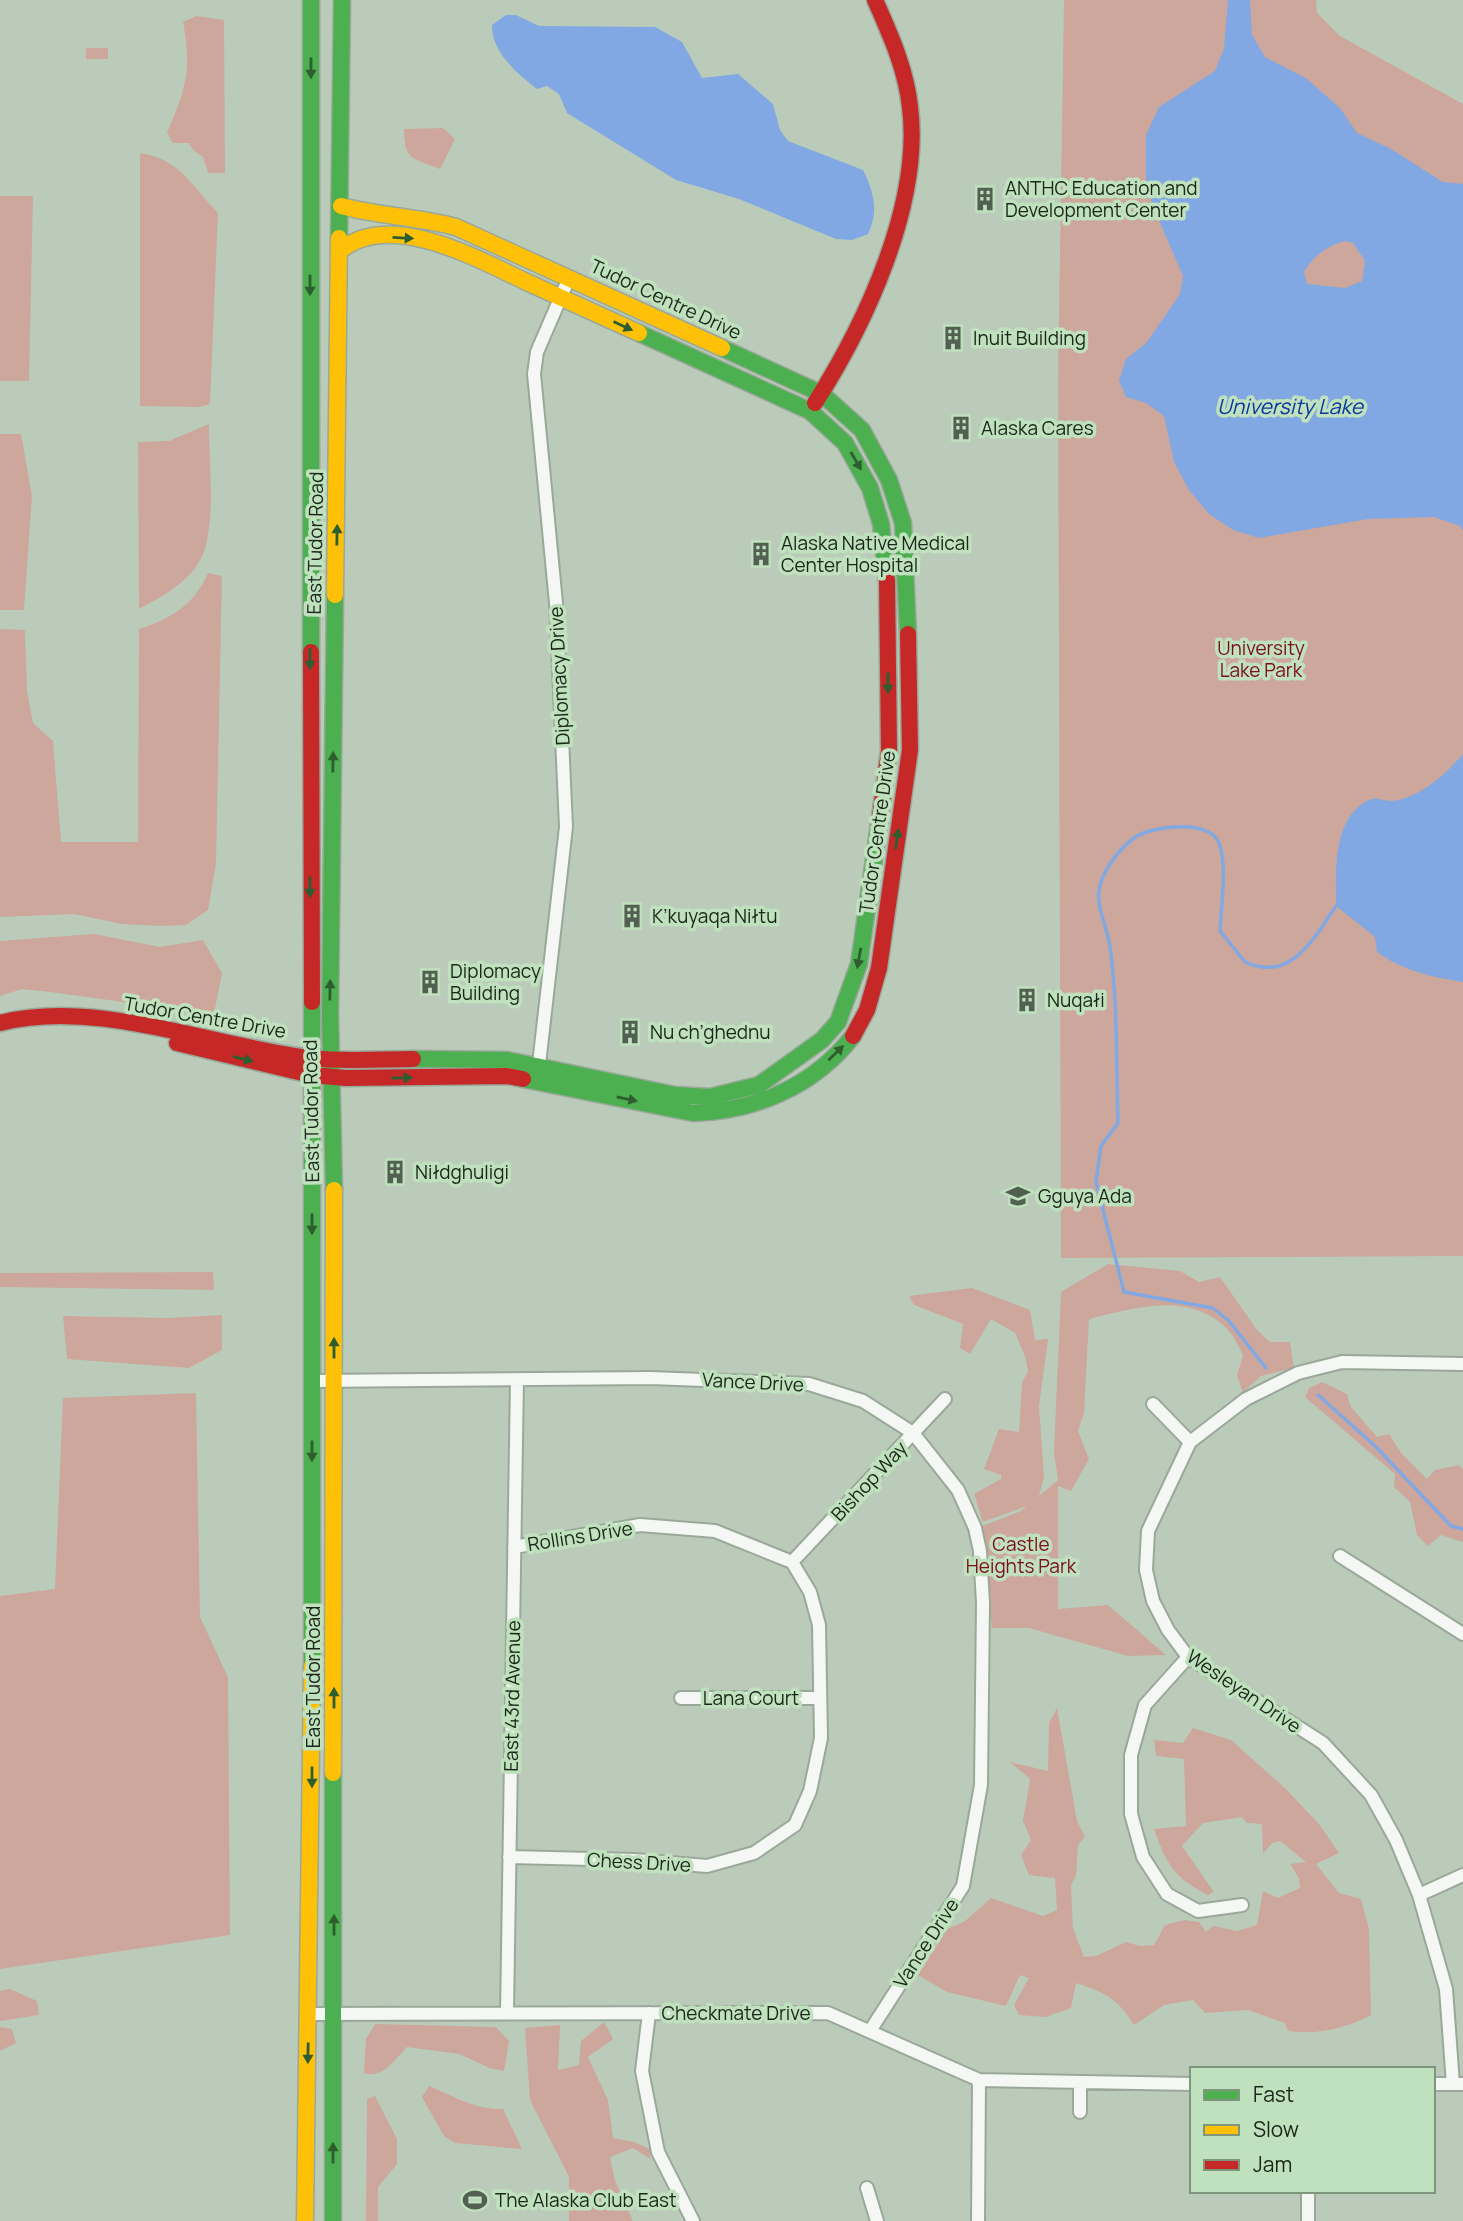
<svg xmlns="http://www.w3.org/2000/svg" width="1463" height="2221" viewBox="0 0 1463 2221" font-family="Manrope,sans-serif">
	<rect width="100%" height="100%" fill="#baccb9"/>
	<!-- green -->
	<path fill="#cda79c" d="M 1064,0 L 1316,0 L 1317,13 L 1340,36 L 1463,104 L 1463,1256 L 1061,1258 L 1058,379 Z
		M 196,16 L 224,20 L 225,173 L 208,173 L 203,157 L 194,151 L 189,143 L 173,143 L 167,133 C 186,89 192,69 183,22 Z
		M 86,48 L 108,48 L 108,59 L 86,59 Z
		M 443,128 L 455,139 L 440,169 C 413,158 404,161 404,129 Z
		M 140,153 C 179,158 193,187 218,213 L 210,404 L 199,407 L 140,406 Z
		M 0,196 L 33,196 L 29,381 L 0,381 Z
		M 209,424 C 209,461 215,514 205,549 C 196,578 164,596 139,609 L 138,442 L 169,441 Z
		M 0,434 L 21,434 L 32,496 L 24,610 L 0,610 Z
		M 208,573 L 222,576 L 216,863 L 208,910 L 186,925 L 160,926 L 122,924 L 74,914 L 0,917 L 0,629 L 25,630 L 27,691 L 33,723 L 53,741 L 61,842 L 138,842 L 139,629 C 171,619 194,605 208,573 Z
		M 94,934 L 160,947 L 203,940 L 222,973 L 213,1019 L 160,1007 L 50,992 L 22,989 L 0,996 L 0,941 Z
		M 1108,1264 L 1180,1271 L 1199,1282 L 1220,1277 L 1257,1330 L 1270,1342 L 1290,1342 L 1294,1368 L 1261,1376 L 1243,1392 L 1237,1376 L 1243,1355 C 1239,1347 1235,1338 1229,1331 C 1193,1290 1133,1308 1089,1319 L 1084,1413 L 1078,1431 L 1089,1459 L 1071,1491 L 1058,1486 L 1058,1609 L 1108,1605 L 1166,1655 L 1128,1656 L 1029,1628 L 992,1628 L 982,1526 L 1021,1511 L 1027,1506 L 983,1522 L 974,1494 L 1001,1479 L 1001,1475 L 984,1469 L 999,1429 L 1019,1432 L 1022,1383 L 1028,1371 L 1025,1356 L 1015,1333 L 991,1319 L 970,1354 L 960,1348 L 963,1324 L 914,1305 L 909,1296 L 972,1288 L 1030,1310 L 1035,1340 L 1048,1339 L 1039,1406 L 1044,1477 L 1039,1496 L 1058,1480 L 1054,1452 L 1061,1292 Z
		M 213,1272 L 214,1290 L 0,1287 L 0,1273 Z
		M 222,1315 L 222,1350 L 189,1368 L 67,1359 L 63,1316 L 167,1318 Z
		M 1322,1382 L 1347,1394 L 1351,1407 L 1377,1437 L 1389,1434 L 1402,1454 L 1427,1479 L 1435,1470 L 1459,1465 L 1463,1469 L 1463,1542 L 1441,1535 L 1428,1546 L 1417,1535 L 1410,1502 L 1394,1487 L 1395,1474 L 1305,1397 L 1309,1388 Z
		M 196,1393 L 200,1617 L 228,1677 L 230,1935 L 0,1969 L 0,1596 L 55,1589 L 63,1398 Z
		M 1057,1708 L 1077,1821 L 1085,1837 L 1078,1845 L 1076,1876 L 1071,1885 L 1072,1911 L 1073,1928 L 1084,1957 L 1096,1956 L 1126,1942 L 1140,1946 L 1154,1945 L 1165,1925 L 1185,1920 L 1199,1922 L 1206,1932 L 1213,1926 L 1237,1931 L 1257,1925 L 1263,1891 L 1278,1898 L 1300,1888 L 1299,1878 L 1290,1864 L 1306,1862 L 1280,1841 L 1272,1843 L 1263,1854 L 1262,1824 L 1247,1823 L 1242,1817 L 1203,1823 L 1182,1846 L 1214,1892 L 1208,1895 C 1173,1877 1167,1865 1154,1829 L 1186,1826 L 1184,1759 L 1156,1756 L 1154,1740 L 1183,1743 L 1193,1728 L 1231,1740 L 1285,1788 L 1319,1824 L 1339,1853 L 1316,1864 L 1339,1893 L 1361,1899 L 1369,1929 L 1371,2015 C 1344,2029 1318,2035 1288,2031 L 1285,2023 L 1248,2010 L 1205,2013 L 1193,2000 L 1164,2005 L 1134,2025 C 1117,1998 1106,1993 1076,1983 L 1071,2008 L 1045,2017 L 1019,2015 L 1014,2005 L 1029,1978 L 1020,1975 L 1006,2006 L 947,1992 L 918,1975 L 947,1929 L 964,1922 L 991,1898 L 1043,1916 L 1057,1910 L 1055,1878 L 1029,1875 L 1021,1855 L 1031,1840 L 1023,1821 L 1030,1779 L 1010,1762 L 1048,1771 L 1049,1723 Z
		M 10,1989 L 37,2001 L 39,2015 L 0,2021 L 0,1991 Z
		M 604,2022 L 613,2039 L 588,2057 L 608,2100 L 613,2138 L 634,2142 L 650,2149 L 650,2159 L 633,2148 L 610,2157 L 615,2181 L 633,2221 L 569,2221 L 569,2177 L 530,2100 L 525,2028 L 560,2025 L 558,2070 L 579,2065 L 581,2041 Z
		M 375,2024 L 496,2027 L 509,2041 L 504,2071 L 489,2068 L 460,2054 L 407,2047 C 394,2060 384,2079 364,2073 L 366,2039 Z
		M 0,2027 L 12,2029 L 16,2043 L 0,2051 Z
		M 429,2086 C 454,2096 475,2110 503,2109 L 522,2149 L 455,2143 L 444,2136 L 422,2097 Z
		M 375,2096 L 397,2139 L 397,2164 L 378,2187 L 378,2221 L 366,2221 L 367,2099 Z"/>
	<!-- water -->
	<path fill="#81a8e2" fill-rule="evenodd" d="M 1228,0 L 1250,0 L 1252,35 L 1265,57 L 1307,79 L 1340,108 L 1357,133 L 1391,149 L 1443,182 L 1463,184 L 1463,530 L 1460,526 L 1434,517 L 1368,519 L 1259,538 L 1233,530 L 1209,514 L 1189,490 L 1174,462 L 1164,416 L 1146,403 L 1126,397 L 1119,381 L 1126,359 L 1147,342 L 1180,294 L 1183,276 L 1153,207 L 1146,182 L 1146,135 L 1159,107 L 1215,71 L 1224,48 ZM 1345,241 L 1353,243 L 1365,261 L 1362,281 L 1345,288 L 1307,284 L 1304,272 C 1313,256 1327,246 1345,241 Z
		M 506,15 L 516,15 L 539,26 L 655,27 L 682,42 L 702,78 L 738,74 L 773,104 L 780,130 L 788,141 L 863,170 C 874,192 879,211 868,234 L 852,240 L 836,239 L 739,199 L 676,180 L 567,113 L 559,94 L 547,86 L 537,89 C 517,74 491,51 492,25 Z
		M 1463,754 L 1463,982 C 1432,977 1403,971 1377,952 L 1375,937 L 1336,906 C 1336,871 1332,815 1371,799 C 1377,797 1384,801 1392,801 C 1420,798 1446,774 1463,754 Z"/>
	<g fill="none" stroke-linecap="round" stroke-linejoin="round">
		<!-- stream -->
		<path stroke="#81a8e2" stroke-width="3.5" d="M 1266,1368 L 1229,1321 L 1213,1308 L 1124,1292 L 1096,1182 L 1101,1146 L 1118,1123 C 1116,1065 1118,1004 1110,947 C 1108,930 1096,906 1099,890 C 1102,871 1119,849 1134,838 C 1151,826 1207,819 1218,841 C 1228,861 1221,909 1220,931 L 1245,962 C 1291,983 1314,938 1336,906
			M 1318,1395 L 1374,1445 L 1451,1526 L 1463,1529"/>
		<!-- street casing -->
		<g stroke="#9aa899" stroke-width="16">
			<path id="street" d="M 538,1073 L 566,827 L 556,603 L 534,374 L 537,352 L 569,278
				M 312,1381 L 650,1378 L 809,1384 L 863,1401 L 913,1433 L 958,1490 L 975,1528 L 980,1551 L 983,1603 L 981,1785 L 963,1886 L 870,2031
				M 1153,1404 L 1190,1442
				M 1340,1556 L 1463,1634
				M 792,1562 L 945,1399
				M 1188,1657 L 1145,1705 L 1131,1755 L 1131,1814 L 1143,1857 L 1167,1894 L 1198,1911 L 1242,1905
				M 681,1698 L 820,1698
				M 509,1857 L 634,1860 L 707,1866 L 754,1853 L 795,1825 L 810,1791 L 821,1738 L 819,1625 L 810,1592 L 792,1562 L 715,1531 L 640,1525 L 514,1547
				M 1419,1895 L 1463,1875
				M 507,2013 L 517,1379
				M 649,2013 L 642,2071 L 658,2152 L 693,2221
				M 308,2014 L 828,2013 L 979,2080 L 1192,2084
				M 1433,2084 L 1463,2084
				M 1453,2084 L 1446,1989 L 1419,1895 L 1396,1840 L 1371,1795 L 1323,1743 L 1188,1657 L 1168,1630 L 1153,1601 L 1146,1570 L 1148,1531 L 1190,1442 L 1246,1399 L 1298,1373 L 1342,1362 L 1463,1364
				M 1080,2112 L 1080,2084
				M 867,2188 L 877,2221
				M 978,2221 L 979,2080
				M 1308,2221 L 1308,2191"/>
		</g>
		<!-- fast casing -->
		<g stroke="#9aa899" stroke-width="19">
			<path id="fast" d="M 311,0 L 311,652
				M 339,238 L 342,0
				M 639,333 L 810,411 L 845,443 L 870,488 L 881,524 L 887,580
				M 722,348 L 822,394 L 862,430 L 889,480 L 903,523 L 908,634
				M 312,1002 L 312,1666
				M 413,1059 L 507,1060 L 675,1095 L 710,1097 L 759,1085 L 822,1040 L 838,1022 L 859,964 L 879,824
				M 523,1079 L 693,1113 C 756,1111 814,1086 853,1036
				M 334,1190 L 330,1015 L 335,595
				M 333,2221 L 333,1773"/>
		</g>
		<!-- slow casing -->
		<g stroke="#9aa899" stroke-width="19">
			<path id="slow" d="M 341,206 C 379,216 418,217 456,227 L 722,348
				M 341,250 C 392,209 481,261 531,284 C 567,300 603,317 639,333
				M 335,595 L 339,238
				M 333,1773 L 334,1190
				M 305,2221 L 312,1666"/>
		</g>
		<!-- jam casing -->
		<g stroke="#9aa899" stroke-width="19">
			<path id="jam" d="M 815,403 C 866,323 922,203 910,107 C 906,69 890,34 875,0
				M 311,652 L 312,1002
				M 879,824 L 889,751 L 887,580
				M 0,1023 C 98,998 213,1047 311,1058 C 344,1062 380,1059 413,1059
				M 853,1036 L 867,1010 L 879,968 L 910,750 L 908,634
				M 177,1043 L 311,1075 L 346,1078 L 507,1076 L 523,1079"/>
		</g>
		<!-- street -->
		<use href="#street" stroke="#f5f7f4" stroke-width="12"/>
		<!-- fast -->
		<use href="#fast" stroke="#4caf50" stroke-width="16"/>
		<!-- slow -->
		<use href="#slow" stroke="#ffc107" stroke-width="16"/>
		<!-- jam -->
		<use href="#jam" stroke="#c62828" stroke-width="16"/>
	</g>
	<!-- one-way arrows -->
	<defs><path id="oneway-solid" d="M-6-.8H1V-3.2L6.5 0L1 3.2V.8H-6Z" transform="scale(1.75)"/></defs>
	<g fill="#2e5d2f">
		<use href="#oneway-solid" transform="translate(311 68) rotate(90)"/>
		<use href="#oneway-solid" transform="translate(403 238) rotate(3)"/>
		<use href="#oneway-solid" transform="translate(310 285) rotate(90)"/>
		<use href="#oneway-solid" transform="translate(623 326) rotate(25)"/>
		<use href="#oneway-solid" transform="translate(856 461) rotate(60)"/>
		<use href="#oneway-solid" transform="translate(337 535) rotate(-89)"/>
		<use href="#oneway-solid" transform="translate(310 659) rotate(90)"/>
		<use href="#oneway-solid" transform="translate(888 683) rotate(90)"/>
		<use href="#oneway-solid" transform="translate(333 762) rotate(-89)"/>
		<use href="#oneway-solid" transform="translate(897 839) rotate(-82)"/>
		<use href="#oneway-solid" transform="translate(310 887) rotate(90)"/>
		<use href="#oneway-solid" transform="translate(859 958) rotate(100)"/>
		<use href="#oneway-solid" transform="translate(330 990) rotate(-89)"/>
		<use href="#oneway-solid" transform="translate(836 1053) rotate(-44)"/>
		<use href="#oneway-solid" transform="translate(243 1059) rotate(14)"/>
		<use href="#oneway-solid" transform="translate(402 1078) rotate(-1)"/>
		<use href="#oneway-solid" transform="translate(627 1099) rotate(12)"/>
		<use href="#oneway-solid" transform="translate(312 1224) rotate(90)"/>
		<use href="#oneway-solid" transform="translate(334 1348) rotate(-90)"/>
		<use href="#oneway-solid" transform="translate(312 1451) rotate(90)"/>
		<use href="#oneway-solid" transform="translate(334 1698) rotate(-90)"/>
		<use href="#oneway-solid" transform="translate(312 1777) rotate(90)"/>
		<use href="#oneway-solid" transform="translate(334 1925) rotate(-90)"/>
		<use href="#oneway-solid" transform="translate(308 2053) rotate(91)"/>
		<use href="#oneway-solid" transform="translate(333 2153) rotate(-90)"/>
	</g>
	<!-- icons -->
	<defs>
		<g id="building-bare" transform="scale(1.89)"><path d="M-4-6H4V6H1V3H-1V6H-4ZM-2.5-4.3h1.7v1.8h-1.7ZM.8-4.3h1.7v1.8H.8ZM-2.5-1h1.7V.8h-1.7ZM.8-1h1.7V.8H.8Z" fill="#526051" stroke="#c0e1bd" stroke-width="2.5" paint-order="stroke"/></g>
		<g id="school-bare" transform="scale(1.89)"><path d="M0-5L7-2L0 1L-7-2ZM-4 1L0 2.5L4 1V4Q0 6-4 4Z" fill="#526051" stroke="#c0e1bd" stroke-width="2.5" paint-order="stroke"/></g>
		<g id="stadium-bare" transform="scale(1.89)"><path d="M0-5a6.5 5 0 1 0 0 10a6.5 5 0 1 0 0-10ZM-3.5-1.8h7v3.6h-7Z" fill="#526051" stroke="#c0e1bd" stroke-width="2.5" paint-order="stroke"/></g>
	</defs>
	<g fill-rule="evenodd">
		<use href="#building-bare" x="985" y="199"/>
		<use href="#building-bare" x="953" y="338"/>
		<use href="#building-bare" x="961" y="428"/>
		<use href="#building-bare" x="761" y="554"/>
		<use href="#building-bare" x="632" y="916"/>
		<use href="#building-bare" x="430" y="982"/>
		<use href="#building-bare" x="1027" y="1000"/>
		<use href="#building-bare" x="630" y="1032"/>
		<use href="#building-bare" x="395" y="1172"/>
		<use href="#school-bare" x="1018" y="1196"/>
		<use href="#stadium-bare" x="475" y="2200"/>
	</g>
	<g text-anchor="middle" stroke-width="7" stroke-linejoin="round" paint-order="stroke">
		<!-- poi labels -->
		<g font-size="19" fill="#1a2619" stroke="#c0e1bd" text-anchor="start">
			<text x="1005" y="195">ANTHC Education and<tspan x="1005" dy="22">Development Center</tspan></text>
			<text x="973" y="345">Inuit Building</text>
			<text x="981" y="435">Alaska Cares</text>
			<text x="781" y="550">Alaska Native Medical<tspan x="781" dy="22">Center Hospital</tspan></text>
			<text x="652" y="923">K’kuyaqa Niłtu</text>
			<text x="450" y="978">Diplomacy<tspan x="450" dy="22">Building</tspan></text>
			<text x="1047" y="1007">Nuqałi</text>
			<text x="650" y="1039">Nu ch’ghednu</text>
			<text x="415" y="1179">Niłdghuligi</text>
			<text x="1038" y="1203">Gguya Ada</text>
			<text x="495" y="2207">The Alaska Club East</text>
		</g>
		<!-- street labels -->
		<g font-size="19" fill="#1a2619" stroke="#c0e1bd">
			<text transform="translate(666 299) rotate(25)" y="7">Tudor Centre Drive</text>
			<text transform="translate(315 543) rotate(-89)" y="7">East Tudor Road</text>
			<text transform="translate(559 676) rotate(-93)" y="7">Diplomacy Drive</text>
			<text transform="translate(877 832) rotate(-82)" y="7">Tudor Centre Drive</text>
			<text transform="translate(205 1017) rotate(10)" y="7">Tudor Centre Drive</text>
			<text transform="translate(311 1111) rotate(-91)" y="7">East Tudor Road</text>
			<text transform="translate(753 1382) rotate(3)" y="7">Vance Drive</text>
			<text transform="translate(869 1481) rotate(-47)" y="7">Bishop Way</text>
			<text transform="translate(580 1536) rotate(-9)" y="7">Rollins Drive</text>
			<text transform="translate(313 1677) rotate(-90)" y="7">East Tudor Road</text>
			<text transform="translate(1244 1691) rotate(34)" y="7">Wesleyan Drive</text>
			<text transform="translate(512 1696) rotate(-89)" y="7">East 43rd Avenue</text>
			<text x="751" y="1705">Lana Court</text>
			<text transform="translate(639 1862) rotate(3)" y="7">Chess Drive</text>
			<text transform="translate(926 1943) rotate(-57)" y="7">Vance Drive</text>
			<text x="736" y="2020">Checkmate Drive</text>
		</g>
		<!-- park labels -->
		<g font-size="19" fill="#7b0d1a" stroke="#c0e1bd">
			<text x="1261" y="655">University<tspan x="1261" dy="22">Lake Park</tspan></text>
			<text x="1021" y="1551">Castle<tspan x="1021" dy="22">Heights Park</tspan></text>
		</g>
		<!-- water labels -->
		<g font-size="21" font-style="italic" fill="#0937a0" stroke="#c0e1bd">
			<text x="1290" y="414">University Lake</text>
		</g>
	</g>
	<!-- legend -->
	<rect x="1190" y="2067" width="245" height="126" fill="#c0e1bd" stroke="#7e967b" stroke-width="2"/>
	<rect x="1204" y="2090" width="35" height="10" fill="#4caf50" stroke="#7e967b" stroke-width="2"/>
	<text x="1253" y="2102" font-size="21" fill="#1a2619">Fast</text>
	<rect x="1204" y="2125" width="35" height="10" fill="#ffc107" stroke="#7e967b" stroke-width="2"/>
	<text x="1253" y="2137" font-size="21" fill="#1a2619">Slow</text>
	<rect x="1204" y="2160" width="35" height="10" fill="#c62828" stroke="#7e967b" stroke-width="2"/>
	<text x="1253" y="2172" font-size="21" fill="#1a2619">Jam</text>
</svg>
